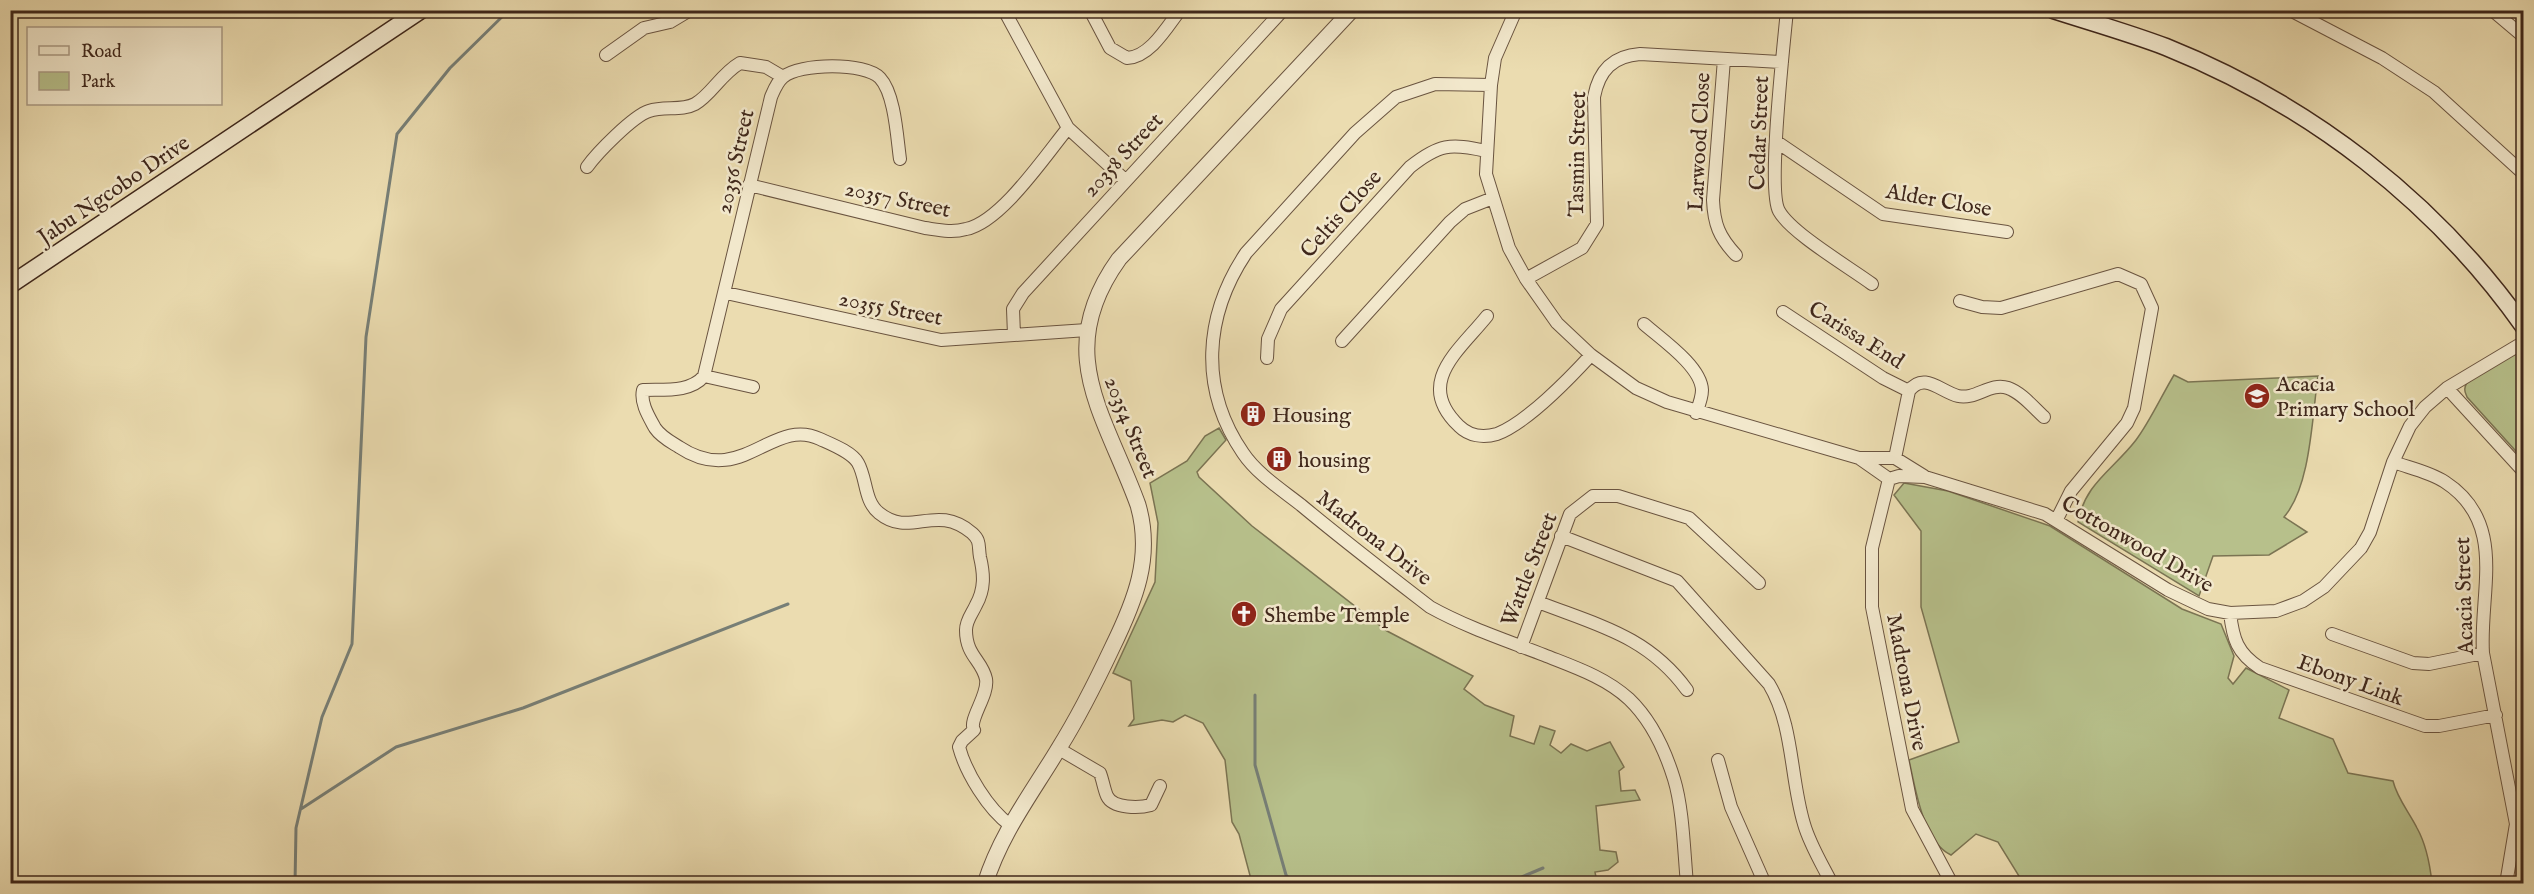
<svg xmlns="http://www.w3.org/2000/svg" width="2534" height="894" viewBox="0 0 2534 894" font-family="'IM FELL English',serif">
	<rect width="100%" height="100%" fill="#ebdcb0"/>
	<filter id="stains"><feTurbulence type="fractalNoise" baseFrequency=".00333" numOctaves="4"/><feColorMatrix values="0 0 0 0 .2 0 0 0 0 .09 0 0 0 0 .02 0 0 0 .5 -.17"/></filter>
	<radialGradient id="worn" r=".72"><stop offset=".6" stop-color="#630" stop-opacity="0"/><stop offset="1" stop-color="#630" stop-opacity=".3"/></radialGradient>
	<!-- green -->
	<path fill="#b7c08b" stroke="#7b7453" stroke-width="1.5" d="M 2516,354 L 2523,357 L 2523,459 L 2467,397 C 2466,394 2464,391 2465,388 C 2466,375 2504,357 2516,354 Z
		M 2174,375 L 2188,382 L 2318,376 C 2312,416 2311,486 2284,517 L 2307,532 L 2269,555 L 2213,556 L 2199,596 L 2078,522 C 2085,483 2113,470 2136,440 C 2149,423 2162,395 2174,375 Z
		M 1219,428 L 1226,440 L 1197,472 L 1199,477 L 1252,526 L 1387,631 L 1473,676 L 1464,689 L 1485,705 L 1514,716 L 1510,736 L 1534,744 L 1540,726 L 1555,731 L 1550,745 L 1561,753 L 1571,744 L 1587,751 L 1610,742 L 1624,767 L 1619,771 L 1621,791 L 1635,790 L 1640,800 L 1596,806 L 1600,850 L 1616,852 L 1618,862 L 1608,870 L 1595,872 L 1597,883 L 1252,883 L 1239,834 L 1232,822 L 1225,760 L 1203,723 L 1185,715 L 1173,722 L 1162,720 L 1129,726 L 1134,719 L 1131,681 L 1113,673 L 1155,582 L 1158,523 L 1150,483 L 1187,461 L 1205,436 Z
		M 1904,483 L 1948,491 L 2050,526 L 2182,609 L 2221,624 L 2234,656 L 2228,678 L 2233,684 L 2246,668 L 2289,690 L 2279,718 L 2333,739 L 2348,773 L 2393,781 C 2397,798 2409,812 2417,828 C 2426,844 2430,865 2432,883 L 2009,883 L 2019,876 L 1998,842 L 1976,834 L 1951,855 C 1923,842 1915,787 1909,760 L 1959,742 L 1921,607 L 1921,531 L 1894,495 Z"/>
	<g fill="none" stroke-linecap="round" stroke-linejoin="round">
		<!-- stream -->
		<path stroke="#777f77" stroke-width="3" d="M 1255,695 L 1255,765 L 1286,875 L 1294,884
			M 301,809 L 396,747 L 523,708 L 788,604
			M 295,884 L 296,828 L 322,717 L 352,644 L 366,337 L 397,134 L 450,68 L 509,10
			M 1505,884 L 1543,868"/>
		<!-- minor casing -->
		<g stroke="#6a5440" stroke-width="14">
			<path id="minor" d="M 1004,10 L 1068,128 L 1125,180
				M 1090,10 L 1110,48 L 1127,58 C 1150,57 1167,27 1180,10
				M 1516,10 L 1495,58 L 1491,85 L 1486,174 L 1509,248 L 1526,279 L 1557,323 L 1591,355 L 1636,388 L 1667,402 L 1859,458 L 1895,458 L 1924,476
				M 1787,10 C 1784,43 1767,190 1779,211 C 1791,233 1849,267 1872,284
				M 2290,10 L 2382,58 L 2434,92 L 2524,174
				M 2492,10 L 2524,37
				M 606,55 L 644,28 L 670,22 L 690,10
				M 1724,59 L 1713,200 C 1714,224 1719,237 1736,255
				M 1491,85 L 1435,84 L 1396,97 L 1355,133 L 1246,253 C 1204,316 1199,389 1243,453 C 1257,474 1282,490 1301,505 C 1343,540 1386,573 1430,607 C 1466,627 1505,640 1544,655 C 1574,667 1605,677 1629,699 C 1651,720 1665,750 1674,779 C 1683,808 1684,852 1687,884
				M 1777,142 L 1883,214 L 2007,232
				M 900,159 C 897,138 895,94 880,78 C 865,62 800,63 783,77 C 777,82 774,90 771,97 L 704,376 C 690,393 663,389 643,390 C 640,403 649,417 655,428 C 661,437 671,442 679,447 C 742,489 772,416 820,439 C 831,444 852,452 858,463 C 867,479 864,501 879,513 C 911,539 935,502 972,533 C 981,541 978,546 980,557 C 984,574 985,589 976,605 C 972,614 966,620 966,630 C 966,656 982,660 986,679 C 989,695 968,720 974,730 L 962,741 L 959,747 C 966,773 988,809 1010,825
				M 587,167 C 597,153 633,116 649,111 C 664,106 682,111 695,104 C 711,95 721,74 740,63 L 766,67 L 783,77
				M 749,185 L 925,228 C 939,230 952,233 966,229 C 1001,222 1045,156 1068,128
				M 1526,279 L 1582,248 L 1597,224 L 1594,97 C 1599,70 1613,56 1640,54 L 1782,62
				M 726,293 L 941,340 L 1087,330
				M 1960,301 L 1982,307 L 2001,308 L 2118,274 L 2141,284 L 2152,308 L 2134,408 L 2127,423 L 2071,491 L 2057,519
				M 1783,312 L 1883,378 L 1909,391
				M 1487,316 C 1459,351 1414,383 1459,426 C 1469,436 1483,438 1497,434 C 1526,423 1569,379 1591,355
				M 1644,324 C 1661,339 1701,366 1702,390 C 1702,398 1699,405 1696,413
				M 1014,335 L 1013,309 L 1023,293 L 1283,10
				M 1342,341 L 1450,222 L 1465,209 L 1493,198
				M 1267,358 L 1268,339 L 1281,309 L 1410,167 C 1439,144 1450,143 1486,151
				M 704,376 L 753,387
				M 2447,388 L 2524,472
				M 1859,458 L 1889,479 L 1899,476 L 1925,477 L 2045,514 L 2168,590 L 2208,609 L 2230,613 L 2276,611 L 2303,601 L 2324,587 L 2361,548 L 2370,532 L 2393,462 L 2410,426 L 2425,407 L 2447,388 L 2524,342
				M 1895,458 L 1909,391 C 1924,371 1941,392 1958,396 C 1976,400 1990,382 2008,388 C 2022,393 2033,407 2044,417
				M 2393,462 C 2410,468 2430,472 2445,482 C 2508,523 2479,592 2483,653 L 2516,824 L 2506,884
				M 1889,479 L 1872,548 L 1872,607 L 1912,809 L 1952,884
				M 1561,536 L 1677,581 L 1769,684 C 1794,726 1790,778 1804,824 C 1810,845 1822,864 1832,884
				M 1538,602 C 1597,625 1648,636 1687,690
				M 2230,613 C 2233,639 2237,653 2260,668 L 2425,726 L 2439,726 L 2496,715
				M 2332,634 L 2413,663 L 2429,664 L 2483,653
				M 1521,647 L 1570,514 L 1593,496 L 1618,496 L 1689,518 L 1759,583
				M 1059,749 L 1100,773 C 1103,781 1104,789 1107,796 C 1113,809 1140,808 1151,805 L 1160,786
				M 1718,760 L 1731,807 L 1765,884"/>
		</g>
		<!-- tertiary casing -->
		<g stroke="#6a5440" stroke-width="17">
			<path id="tertiary" d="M 985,884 C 1001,833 1032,793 1059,748 C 1079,716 1096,682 1112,648 C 1135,601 1153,557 1138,505 C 1105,414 1052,352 1119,259 L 1352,10"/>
		</g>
		<!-- secondary casing -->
		<g stroke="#3f271b" stroke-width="19">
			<path id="secondary" d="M 2053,10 C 2090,22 2129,33 2166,47 C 2310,105 2434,200 2524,327
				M 10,285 L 421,10"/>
		</g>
		<!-- minor -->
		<use href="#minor" stroke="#f2e8cc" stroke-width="12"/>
		<!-- tertiary -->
		<use href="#tertiary" stroke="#f2e8cc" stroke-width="15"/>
		<!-- secondary -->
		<use href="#secondary" stroke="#f2e8cc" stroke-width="16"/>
	</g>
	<!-- icons -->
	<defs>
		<g id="school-disc" transform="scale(1.35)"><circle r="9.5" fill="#8f2418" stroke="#f2e8cc"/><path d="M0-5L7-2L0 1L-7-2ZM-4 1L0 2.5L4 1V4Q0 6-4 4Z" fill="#fff"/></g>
		<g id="building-disc" transform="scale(1.35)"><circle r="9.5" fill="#8f2418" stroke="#f2e8cc"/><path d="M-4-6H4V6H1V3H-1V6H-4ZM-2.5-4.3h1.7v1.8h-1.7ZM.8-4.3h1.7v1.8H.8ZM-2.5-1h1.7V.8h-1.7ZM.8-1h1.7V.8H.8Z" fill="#fff"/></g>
		<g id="church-disc" transform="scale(1.35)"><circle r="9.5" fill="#8f2418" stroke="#f2e8cc"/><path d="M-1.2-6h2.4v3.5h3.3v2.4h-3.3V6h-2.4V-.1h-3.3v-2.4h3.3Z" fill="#fff"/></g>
	</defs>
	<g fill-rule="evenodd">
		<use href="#school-disc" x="2257" y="396"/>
		<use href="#building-disc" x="1253" y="414"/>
		<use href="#building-disc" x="1279" y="459"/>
		<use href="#church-disc" x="1244" y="614"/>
	</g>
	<g text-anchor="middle" stroke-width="5" stroke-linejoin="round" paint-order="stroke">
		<!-- street labels -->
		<g font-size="22" fill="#3f271b" stroke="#f2e8cc">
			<text transform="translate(1758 133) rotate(-88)" y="8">Cedar Street</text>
			<text transform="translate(1698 142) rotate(-87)" y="8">Larwood Close</text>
			<text transform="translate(1122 154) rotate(-47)" y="8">20358 Street</text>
			<text transform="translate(1576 154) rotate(-89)" y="8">Tasmin Street</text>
			<text transform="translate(734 161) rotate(-77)" y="8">20356 Street</text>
			<text transform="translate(113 189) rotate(-34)" y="8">Jabu Ngcobo Drive</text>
			<text transform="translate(898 198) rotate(12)" y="8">20357 Street</text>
			<text transform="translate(1939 199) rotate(10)" y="8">Alder Close</text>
			<text transform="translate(1340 213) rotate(-48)" y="8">Celtis Close</text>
			<text transform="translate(891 307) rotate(11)" y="8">20355 Street</text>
			<text transform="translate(1857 334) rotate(32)" y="8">Carissa End</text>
			<text transform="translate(1132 427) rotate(68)" y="8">20354 Street</text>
			<text transform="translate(1375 537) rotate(38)" y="8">Madrona Drive</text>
			<text transform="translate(2138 543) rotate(30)" y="8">Cottonwood Drive</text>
			<text transform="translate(1528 569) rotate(-69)" y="8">Wattle Street</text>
			<text transform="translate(2463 596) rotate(-92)" y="8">Acacia Street</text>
			<text transform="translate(2351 679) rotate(20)" y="8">Ebony Link</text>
			<text transform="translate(1908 682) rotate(79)" y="8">Madrona Drive</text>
		</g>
		<!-- poi labels -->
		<g font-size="22" fill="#3f271b" stroke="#f2e8cc" text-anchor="start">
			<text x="2276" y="391">Acacia<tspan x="2276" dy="25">Primary School</tspan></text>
			<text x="1272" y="422">Housing</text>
			<text x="1298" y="467">housing</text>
			<text x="1264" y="622">Shembe Temple</text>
		</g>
	</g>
	<!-- margin -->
	<rect width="2534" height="894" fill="none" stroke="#ebdcb0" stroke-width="36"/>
	<rect x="12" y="12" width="2510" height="870" fill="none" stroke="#3f271b" stroke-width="3"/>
	<rect x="18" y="18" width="2498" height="858" fill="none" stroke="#3f271b" stroke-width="1.5"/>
	<!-- legend -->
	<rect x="27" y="27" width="195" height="78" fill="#f2e8cc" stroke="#aa9b85" stroke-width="1.5"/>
	<rect x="39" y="46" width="30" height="9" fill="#f2e8cc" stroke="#aa9b85" stroke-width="1.5"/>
	<text x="81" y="57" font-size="18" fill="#3f271b">Road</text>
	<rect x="39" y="72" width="30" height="18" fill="#b7c08b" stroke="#aa9b85" stroke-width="1.5"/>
	<text x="81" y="87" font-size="18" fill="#3f271b">Park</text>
	<rect width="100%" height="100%" filter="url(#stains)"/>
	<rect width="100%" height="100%" fill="url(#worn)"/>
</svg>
